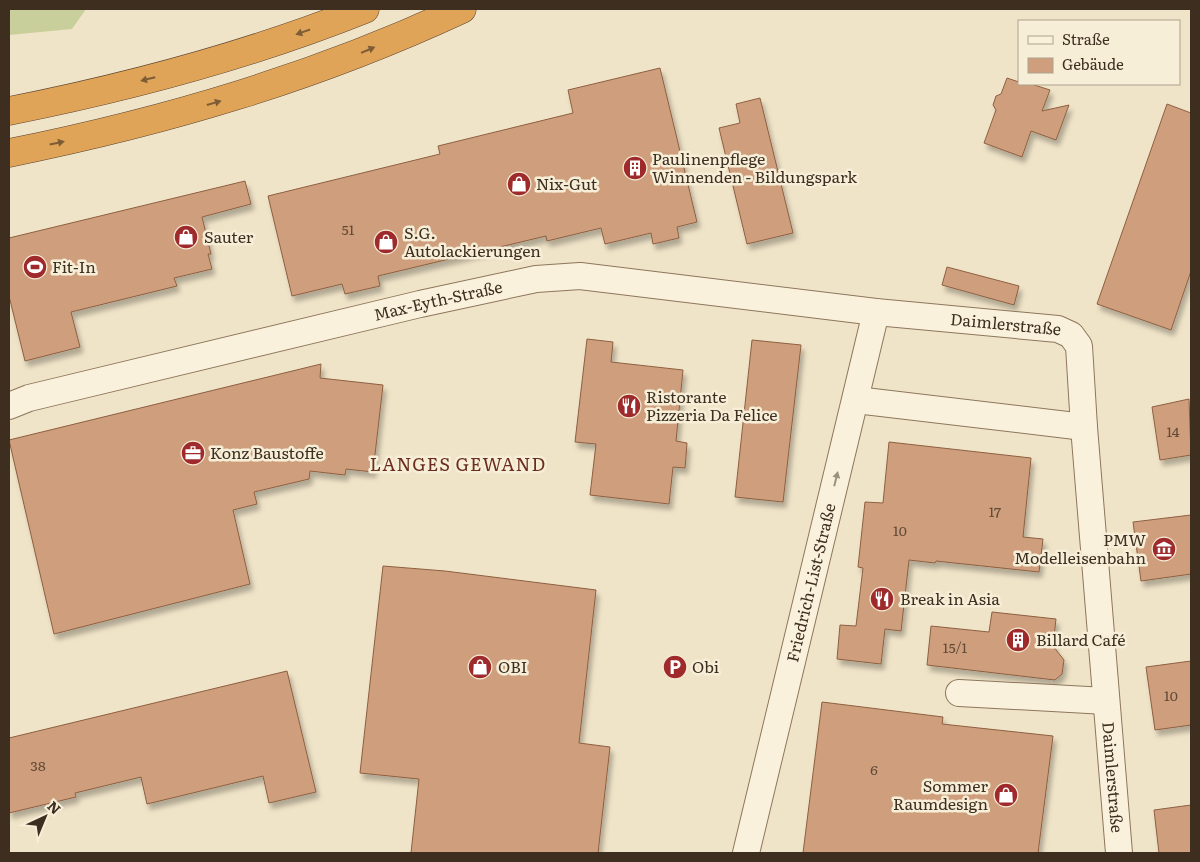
<svg xmlns="http://www.w3.org/2000/svg" width="1200" height="862" viewBox="0 0 1200 862" font-family="Literata,serif">
	<defs>
		<filter id="shadow"><feDropShadow dx="3" dy="5.5" stdDeviation="2.5" flood-color="#0004"/></filter>
	</defs>
	<rect width="100%" height="100%" fill="#f0e4c8"/>
	<!-- green -->
	<path fill="#c9cf9b" d="M 9,9 L 86,9 L 72,29 L 9,35 Z"/>
	<!-- building -->
	<path fill="#cf9f7d" stroke="#8d5f41" filter="url(#shadow)" d="M 660,68 L 697,222 L 677,227 L 679,238 L 653,244 L 651,233 L 605,244 L 601,228 L 547,241 L 546,236 L 378,276 L 380,286 L 345,294 L 342,284 L 292,296 L 268,196 L 440,154 L 438,146 L 573,113 L 568,90 Z
		M 1007,78 L 1019,82 L 1019,84 L 1031,84 L 1050,90 L 1042,111 L 1069,105 L 1056,140 L 1031,131 L 1022,157 L 984,143 L 996,110 L 993,105 L 996,96 L 1001,94 Z
		M 760,98 L 793,233 L 747,244 L 719,128 L 740,123 L 736,104 Z
		M 1167,104 L 1191,113 L 1191,271 L 1171,330 L 1097,304 Z
		M 245,181 L 251,204 L 202,217 L 211,254 L 208,254 L 212,269 L 174,278 L 177,286 L 71,312 L 80,347 L 25,361 L 9,296 L 9,238 Z
		M 947,267 L 1019,286 L 1014,305 L 942,285 Z
		M 587,339 L 613,342 L 611,362 L 683,370 L 676,441 L 687,443 L 685,468 L 673,467 L 669,504 L 590,495 L 596,444 L 575,442 Z
		M 752,340 L 801,345 L 783,502 L 735,497 Z
		M 321,364 L 320,378 L 383,385 L 373,472 L 346,469 L 345,475 L 310,471 L 309,479 L 254,492 L 257,504 L 233,510 L 250,584 L 54,634 L 9,440 Z
		M 1189,399 L 1191,455 L 1160,460 L 1152,407 Z
		M 889,442 L 1031,458 L 1023,537 L 1043,539 L 1039,572 L 936,561 L 935,563 L 909,560 L 901,631 L 885,629 L 881,664 L 837,659 L 840,625 L 856,626 L 863,568 L 858,567 L 865,502 L 883,503 Z
		M 1191,515 L 1191,574 L 1141,581 L 1133,522 Z
		M 383,566 L 445,571 L 596,590 L 579,743 L 610,747 L 598,853 L 411,853 L 419,779 L 360,773 Z
		M 992,612 L 1056,619 L 1053,646 L 1064,660 L 1062,674 L 1055,680 L 927,665 L 931,626 L 989,632 Z
		M 1191,661 L 1191,725 L 1155,730 L 1146,667 Z
		M 287,671 L 316,792 L 269,803 L 263,776 L 147,804 L 141,777 L 75,793 L 76,797 L 9,813 L 9,738 Z
		M 822,702 L 943,717 L 942,724 L 1053,736 L 1038,853 L 803,853 Z
		M 1191,805 L 1191,853 L 1159,853 L 1154,810 Z"/>
	<g fill="none" stroke-linecap="round" stroke-linejoin="round">
		<!-- street casing -->
		<g stroke="#8d765c" stroke-width="28">
			<g id="street">
				<path d="M 856,400 L 1084,427"/>
				<path id="s1" d="M 9,406 L 29,398 L 420,304 L 536,279 L 580,276 L 876,312 L 1058,329 L 1071,335 L 1079,346 L 1084,427 L 1119,853"/>
				<path d="M 959,693 L 1106,701"/>
				<path id="s2" d="M 746,853 L 876,312"/>
			</g>
		</g>
		<!-- highway casing -->
		<g stroke="#5b4430" stroke-width="29">
			<path id="highway" d="M 9,111 C 130,87 250,55 365,9
				M 9,153 C 167,121 316,77 462,9"/>
		</g>
		<!-- street -->
		<use href="#street" stroke="#faf1dc" stroke-width="26"/>
		<!-- highway -->
		<use href="#highway" stroke="#e0a458" stroke-width="28"/>
	</g>
	<!-- one-way arrows -->
	<defs><path id="oneway-solid" d="M-6-.8H1V-3.2L6.5 0L1 3.2V.8H-6Z" transform="scale(1.25)"/></defs>
	<g fill="#7e5d36">
		<use href="#oneway-solid" transform="translate(303 32) rotate(161)"/>
		<use href="#oneway-solid" transform="translate(368 50) rotate(-23)"/>
		<use href="#oneway-solid" transform="translate(148 79) rotate(166)"/>
		<use href="#oneway-solid" transform="translate(214 103) rotate(-16)"/>
		<use href="#oneway-solid" transform="translate(57 143) rotate(-12)"/>
	</g>
	<use fill="#9c907e" href="#oneway-solid" transform="translate(836 479) rotate(-76)"/>
	<!-- icons -->
	<defs>
		<g id="building-disc" transform="scale(1.25)"><circle r="9.5" fill="#9e2a2b" stroke="#f7eed8"/><path d="M-4-6H4V6H1V3H-1V6H-4ZM-2.5-4.3h1.7v1.8h-1.7ZM.8-4.3h1.7v1.8H.8ZM-2.5-1h1.7V.8h-1.7ZM.8-1h1.7V.8H.8Z" fill="#fff"/></g>
		<g id="shop-disc" transform="scale(1.25)"><circle r="9.5" fill="#9e2a2b" stroke="#f7eed8"/><path d="M-5-2.5h2.3a2.7 3.5 0 0 1 5.4 0H5L5.5 6h-11ZM-1.5-2.5h3a1.5 2.3 0 0 0-3 0Z" fill="#fff"/></g>
		<g id="stadium-disc" transform="scale(1.25)"><circle r="9.5" fill="#9e2a2b" stroke="#f7eed8"/><path d="M0-5a6.5 5 0 1 0 0 10a6.5 5 0 1 0 0-10ZM-3.5-1.8h7v3.6h-7Z" fill="#fff"/></g>
		<g id="restaurant-disc" transform="scale(1.25)"><circle r="9.5" fill="#9e2a2b" stroke="#f7eed8"/><path d="M-5-6h1v4h1v-4h1v4h1v-4h1v5L-1.5 .5V6h-2V.5L-5-1ZM5-6V6H3V1.5H1.5Q1.5-4 5-6Z" fill="#fff"/></g>
		<g id="office-disc" transform="scale(1.25)"><circle r="9.5" fill="#9e2a2b" stroke="#f7eed8"/><path d="M-6-3h4V-5.5h4V-3h4V5H-6ZM-1-4.5V-3h2v-1.5ZM-6 0V1H6V0Z" fill="#fff"/></g>
		<g id="museum-disc" transform="scale(1.25)"><circle r="9.5" fill="#9e2a2b" stroke="#f7eed8"/><path d="M0-6L6-3V-2H-6V-3ZM-5-1h2V3h-2ZM-1-1h2V3h-2ZM3-1h2V3H3ZM-6 4H6V6H-6Z" fill="#fff"/></g>
		<g id="parking-disc" transform="scale(1.25)"><circle r="9.5" fill="#9e2a2b" stroke="#f7eed8"/><path d="M-3.5-5.5H1a3.5 3.5 0 0 1 0 7H-1V5.5H-3.5ZM-1-3.4V-.6H.8a1.4 1.4 0 0 0 0-2.8Z" fill="#fff"/></g>
	</defs>
	<g fill-rule="evenodd">
		<use href="#building-disc" x="635" y="168"/>
		<use href="#shop-disc" x="519" y="184"/>
		<use href="#shop-disc" x="186" y="237"/>
		<use href="#shop-disc" x="386" y="242"/>
		<use href="#stadium-disc" x="35" y="267"/>
		<use href="#restaurant-disc" x="629" y="406"/>
		<use href="#office-disc" x="193" y="453"/>
		<use href="#museum-disc" x="1164" y="549"/>
		<use href="#restaurant-disc" x="882" y="599"/>
		<use href="#building-disc" x="1018" y="640"/>
		<use href="#shop-disc" x="480" y="667"/>
		<use href="#parking-disc" x="675" y="667"/>
		<use href="#shop-disc" x="1006" y="795"/>
	</g>
	<g text-anchor="middle" stroke-width="5" stroke-linejoin="round" paint-order="stroke">
		<!-- number labels -->
		<g font-size="14" fill="#624a37">
			<text x="348" y="235">51</text>
			<text x="1173" y="437">14</text>
			<text x="995" y="517">17</text>
			<text x="900" y="536">10</text>
			<text x="955" y="653">15/1</text>
			<text x="1171" y="701">10</text>
			<text x="38" y="771">38</text>
			<text x="874" y="775">6</text>
		</g>
		<!-- poi labels -->
		<g font-size="16" fill="#3d2e20" stroke="#f7eed8" text-anchor="start">
			<text x="652" y="165">Paulinenpflege<tspan x="652" dy="18">Winnenden - Bildungspark</tspan></text>
			<text x="536" y="190">Nix-Gut</text>
			<text x="404" y="239">S.G.<tspan x="404" dy="18">Autolackierungen</tspan></text>
			<text x="204" y="243">Sauter</text>
			<text x="52" y="273">Fit-In</text>
			<text x="646" y="403">Ristorante<tspan x="646" dy="18">Pizzeria Da Felice</tspan></text>
			<text x="210" y="459">Konz Baustoffe</text>
			<text x="1146" y="546" text-anchor="end">PMW<tspan x="1146" dy="18">Modelleisenbahn</tspan></text>
			<text x="900" y="605">Break in Asia</text>
			<text x="1036" y="646">Billard Café</text>
			<text x="498" y="673">OBI</text>
			<text x="692" y="673">Obi</text>
			<text x="988" y="792" text-anchor="end">Sommer<tspan x="988" dy="18">Raumdesign</tspan></text>
		</g>
		<!-- street labels -->
		<g font-size="16" fill="#3d2e20" stroke="#f7eed8">
			<text dy="6" stroke="none"><textPath href="#s1" startOffset="442">Max-Eyth-Straße</textPath></text>
			<text dy="6" stroke="none"><textPath href="#s1" startOffset="1015">Daimlerstraße</textPath></text>
			<text dy="6" stroke="none"><textPath href="#s2" startOffset="278">Friedrich-List-Straße</textPath></text>
			<text dy="6" stroke="none"><textPath href="#s1" startOffset="1528">Daimlerstraße</textPath></text>
		</g>
		<!-- neighbourhood labels -->
		<g font-size="18" letter-spacing="1" fill="#6b2e1e" stroke="#f7eed8">
			<text x="458" y="471">LANGES GEWAND</text>
		</g>
	</g>
	<!-- border -->
	<rect width="1200" height="862" fill="none" stroke="#3d2e20" stroke-width="20"/>
	<!-- legend -->
	<rect x="1018" y="20" width="162" height="65" fill="#f7eed8" stroke="#ada18e"/>
	<rect x="1028" y="36" width="25" height="8" fill="#faf1dc" stroke="#ada18e"/>
	<text x="1062" y="45" font-size="15" fill="#3d2e20">Straße</text>
	<rect x="1028" y="58" width="25" height="15" fill="#cf9f7d" stroke="#ada18e"/>
	<text x="1062" y="70" font-size="15" fill="#3d2e20">Gebäude</text>
	<!-- north arrow -->
	<g transform="translate(45 817) rotate(44)" stroke="#f7eed8" stroke-width="4" paint-order="stroke">
	<path d="M0-4L9 19L0 12L-9 19Z" fill="#3d2e20"/>
	<text y="-8" font-size="14" font-weight="bold" text-anchor="middle" fill="#3d2e20">N</text>
	</g>
</svg>
